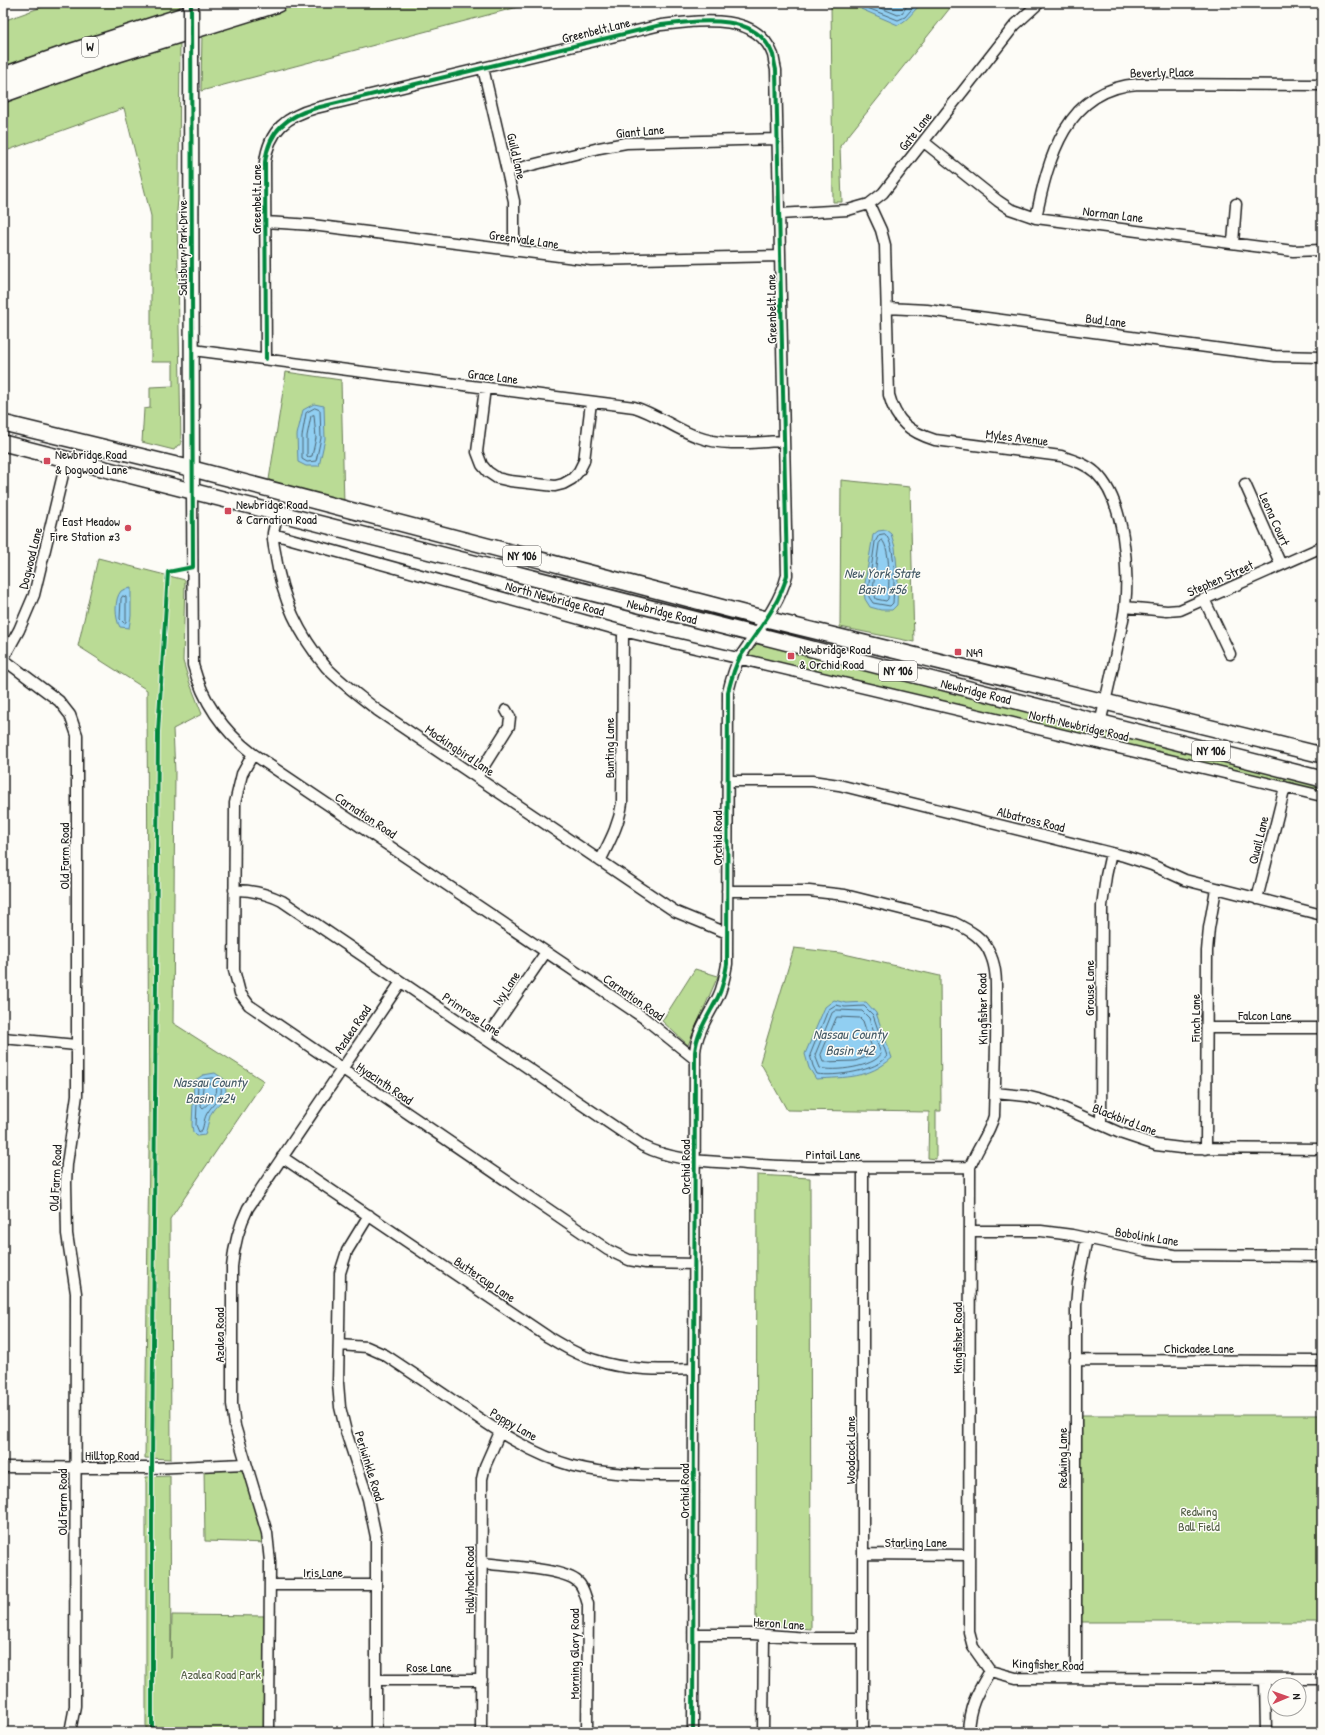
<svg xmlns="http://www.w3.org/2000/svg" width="1325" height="1735" viewBox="0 0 1325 1735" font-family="'Patrick Hand',sans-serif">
	<rect width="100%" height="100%" fill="#fdfcf7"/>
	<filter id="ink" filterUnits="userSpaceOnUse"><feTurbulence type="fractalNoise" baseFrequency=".025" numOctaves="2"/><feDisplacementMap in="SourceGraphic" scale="8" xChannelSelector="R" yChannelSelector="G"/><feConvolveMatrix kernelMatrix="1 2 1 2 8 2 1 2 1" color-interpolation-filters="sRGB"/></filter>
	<g filter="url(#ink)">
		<!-- green -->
		<path fill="#badb95" stroke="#6b7c58" d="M 53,3 L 180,3 L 180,11 L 3,71 L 3,21 Z
			M 300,3 L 533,3 L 201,91 L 202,31 Z
			M 831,3 L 954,3 L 840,146 L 842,202 L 833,202 Z
			M 180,38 L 179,186 L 177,211 L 181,445 L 178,445 L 174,450 L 142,442 L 144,409 L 150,408 L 150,387 L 173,386 L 173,362 L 151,362 L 151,216 L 124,108 L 3,152 L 3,99 Z
			M 286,372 L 341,380 L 344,505 L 268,486 Z
			M 841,480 L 910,487 L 914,642 L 840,627 Z
			M 98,558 L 185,580 L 183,661 L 189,681 L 202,714 L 173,729 L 175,772 L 173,1023 L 264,1081 L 170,1219 L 171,1459 L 145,1458 L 149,1150 L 147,690 L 78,646 Z
			M 757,639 L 1322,780 L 1322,793 L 743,656 Z
			M 794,948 L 840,953 L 940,976 L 941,1111 L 936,1111 L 936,1159 L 928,1158 L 929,1112 L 787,1110 L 760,1062 Z
			M 695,969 L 718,976 L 688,1045 L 662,1021 Z
			M 757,1175 L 810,1178 L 811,1629 L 756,1624 Z
			M 1076,1415 L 1322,1415 L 1322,1622 L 1076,1622 Z
			M 245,1464 L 268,1543 L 205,1541 L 204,1466 Z
			M 170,1476 L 171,1658 L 172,1615 L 270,1616 L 269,1732 L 146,1732 L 146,1477 Z"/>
		<!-- water -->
		<path fill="#91cff2" stroke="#62879c" d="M 859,3 L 923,3 C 912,11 911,18 898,25 L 861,9 Z
			M 314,404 L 324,406 L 325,439 L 319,466 L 306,466 L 298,462 L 297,435 L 303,410 Z
			M 886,530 L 891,534 L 895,547 L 898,579 L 897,605 L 892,610 L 881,610 L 870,607 L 865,599 L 864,589 L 873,535 L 878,531 Z
			M 131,588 L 131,616 L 129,628 L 120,627 C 115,619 114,599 121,591 C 124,589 127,589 131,588 Z
			M 834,1000 L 846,1003 L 866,1002 L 876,1013 L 892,1058 C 868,1079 847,1077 816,1079 L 809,1068 L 805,1054 L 825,1007 Z
			M 215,1073 L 224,1079 C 231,1104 217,1099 210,1116 C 208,1122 207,1129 205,1135 L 197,1136 L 193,1132 L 192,1125 L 194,1081 L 203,1075 Z"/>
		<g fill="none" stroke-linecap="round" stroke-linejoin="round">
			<!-- shore -->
			<path stroke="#4b6472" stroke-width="1" d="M 864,3 L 865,7 L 898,20 L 905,17 L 917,3
				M 869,3 L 898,15 L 902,13 L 909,3
				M 315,408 L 320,410 L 321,438 L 316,461 L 307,462 L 302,459 L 302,436 L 306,413 Z
				M 314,415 L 316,438 L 312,456 L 308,457 L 307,456 L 307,436 L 311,416 Z
				M 885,534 C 897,546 894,587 893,603 L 890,606 L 873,603 L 869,597 L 868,590 L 875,542 L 879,535 Z
				M 882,540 C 891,549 889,586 888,599 L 886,601 L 876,599 L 873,589 L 879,544 Z
				M 123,596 L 126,597 L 126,622 L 124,623 L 120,619 L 121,599 Z
				M 836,1005 L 845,1007 L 864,1006 L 873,1015 L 887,1056 C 878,1071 834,1077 817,1074 L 813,1066 L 810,1055 L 828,1010 Z
				M 837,1010 L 862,1011 L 869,1018 L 881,1054 C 874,1067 834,1072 820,1068 L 815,1055 L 832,1013 Z
				M 837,1017 L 860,1018 L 863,1021 L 874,1054 L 855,1061 L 823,1062 L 821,1055 Z
				M 214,1078 L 220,1082 C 225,1098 215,1100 208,1112 C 204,1117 204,1125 202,1130 L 199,1132 L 196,1125 L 198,1083 L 204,1079 Z
				M 206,1084 L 213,1083 C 223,1090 210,1103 203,1108 L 201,1106 L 203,1087 Z"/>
			<!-- minor casing -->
			<g stroke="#1c1c1c" stroke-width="13">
				<path id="minor" d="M 483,68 L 514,201 L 514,251
					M 924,142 L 998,201 L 1010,209 L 1036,218 L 1293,251 L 1322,250
					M 508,171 L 599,148 L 626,143 L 777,139
					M 869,204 L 881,230 L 885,245 L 889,395 C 896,422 910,432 935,440 L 1061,456 C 1073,460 1086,464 1096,473 C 1125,501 1129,568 1125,607 C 1124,617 1121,629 1119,639 C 1113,667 1107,695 1100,723
					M 779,214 L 848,210 L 869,204 L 883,193 L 1015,25 L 1039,3
					M 1036,218 C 1048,158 1066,89 1138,84 L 1322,85
					M 266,222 L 312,225 L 591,260 L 780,256
					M 1233,243 L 1236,204
					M 887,308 L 927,310 L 1275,356 L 1322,357
					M 193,350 L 634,407 C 657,414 675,429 698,437 C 724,447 756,442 783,441
					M 266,359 L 265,162 C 269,130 287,116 316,108 L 661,25 C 697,21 757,11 773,55 C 774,60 775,66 776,70 L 787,575 C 779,606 758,630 740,657 C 734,668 731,680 728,692 L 727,964 C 725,976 723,987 718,997 C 709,1015 697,1031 695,1052 L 693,1732
					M 485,388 L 477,452 L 482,465 L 488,472 L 497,478 L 510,481 L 555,486 L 563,484 L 572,479 L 579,471 L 584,461 L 591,402
					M 1245,484 L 1281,565
					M 192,492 L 193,665 C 203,702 223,731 253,754 L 644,1018 L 695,1059
					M 278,513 C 277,520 274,527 273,533 C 272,541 275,550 276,558 C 282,598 300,636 326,667 C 341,683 360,696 377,710 L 676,912 L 727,933
					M 273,534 L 623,631 L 1322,796
					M 1204,599 L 1230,654
					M 1125,607 L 1167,611 L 1180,610 L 1322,547
					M 3,659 L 59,701 L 70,715 L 77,735 L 77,1095 L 67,1164 L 66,1183 L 67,1234 L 76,1293 L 75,1706 L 70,1732
					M 3,659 L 19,630 L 34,595 L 67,458
					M 253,754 L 242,774 L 235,803 L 234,970 L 240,993 L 249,1005 L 608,1250 L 629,1260 L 646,1263 L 695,1264
					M 477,777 L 509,726 L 510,717 L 506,710
					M 727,781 L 812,781 L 839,785 L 1124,856 L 1152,865 L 1185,880 L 1322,915
					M 600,861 C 610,841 619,825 622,803 L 623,631
					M 234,890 C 252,890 266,893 282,901 L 643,1146 C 675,1162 711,1161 746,1164 C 821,1169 895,1167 970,1167
					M 727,891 L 809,891 L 845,895 L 953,922 C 969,930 985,938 991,956 C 997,970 996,986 996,1001 C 997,1039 995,1078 994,1116 C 989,1134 977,1149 970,1167 L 969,1632 L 973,1647 L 990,1671 L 1016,1678 L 1322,1679
					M 1257,899 L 1285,787
					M 1208,1028 L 1322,1028
					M 3,1038 L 76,1045
					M 486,1039 L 546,952
					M 995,1093 L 1026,1096 L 1038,1099 L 1052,1103 L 1120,1133 L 1156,1145 L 1181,1148 L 1322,1149
					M 1101,1124 L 1102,906 L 1106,876 L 1111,853
					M 1206,1149 L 1207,951 L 1209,928 L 1216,889
					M 282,1157 L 548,1337 C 563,1346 578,1355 595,1360 C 627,1371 661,1370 694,1369
					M 369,1215 L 347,1251 L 340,1273 L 338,1383 L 340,1407 L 346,1432 L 368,1499 L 376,1537 L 376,1732
					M 970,1231 L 1041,1231 L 1072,1235 L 1146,1251 L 1175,1255 L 1322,1256
					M 339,1345 L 367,1347 L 385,1355 C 411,1372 436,1389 461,1406 C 496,1430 532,1455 573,1466 C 613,1476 653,1475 694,1475
					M 1075,1360 L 1322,1361
					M 3,1467 L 152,1468 L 245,1464
					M 863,1554 L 969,1555
					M 482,1563 C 503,1566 564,1568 578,1582 C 584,1587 585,1596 588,1604 L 587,1732
					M 270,1585 L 376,1585
					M 694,1634 L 753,1634 L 808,1638 L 863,1638
					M 1076,1678 L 1076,1306 L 1078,1283 L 1087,1238
					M 1265,1679 L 1266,1732
					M 376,1680 L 482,1680
					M 269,1732 L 270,1562 L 267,1533 L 235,1426 L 232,1404 L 232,1267 C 234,1245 238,1228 248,1208 L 401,982
					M 481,1732 L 482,1479 L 485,1466 L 500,1432
					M 763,1732 L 764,1635
					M 863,1732 L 863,1168
					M 968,1732 C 969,1706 977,1693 990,1671"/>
			</g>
			<!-- secondary casing -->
			<g stroke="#1c1c1c" stroke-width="17">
				<path id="secondary" d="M 191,58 L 192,492"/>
			</g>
			<!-- primary casing -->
			<g stroke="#1c1c1c" stroke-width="18">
				<path id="primary" d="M 3,423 L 193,469 L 766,619 L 1322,755
					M 3,443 L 1322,779"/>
			</g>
			<!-- motorway casing -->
			<g stroke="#1c1c1c" stroke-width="21">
				<path id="motorway" d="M 3,77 L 68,54 L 226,3
					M 3,93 L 104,57 L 277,3"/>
			</g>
			<!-- minor -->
			<use href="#minor" stroke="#fdfcf7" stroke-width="10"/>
			<!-- secondary -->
			<use href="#secondary" stroke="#fdfcf7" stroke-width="14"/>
			<!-- primary -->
			<use href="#primary" stroke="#fdfcf7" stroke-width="15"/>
			<!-- motorway -->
			<use href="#motorway" stroke="#fdfcf7" stroke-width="18"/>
			<!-- secondary-bridge casing -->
			<g stroke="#1c1c1c" stroke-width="17" stroke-linecap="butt">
				<path id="secondary-bridge" d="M 191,3 L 191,58"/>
			</g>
			<!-- secondary-bridge -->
			<use href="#secondary-bridge" stroke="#fdfcf7" stroke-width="14"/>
			<!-- cycleway casing -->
			<g stroke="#fdfcf7" stroke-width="6">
				<path id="cycleway" d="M 266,359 L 265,162 C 269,130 287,116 316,108 L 661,25 C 697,21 757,11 773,55 C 774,60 775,66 776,70 L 787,575 C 779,606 758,630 740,657 C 734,668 731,680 728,692 L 727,964 C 725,976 723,987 718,997 C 709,1015 697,1031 695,1052 L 693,1732
					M 152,1732 L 152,1468 L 158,732 L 168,572 L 193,567 L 191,3"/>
			</g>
			<!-- cycleway -->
			<use href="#cycleway" stroke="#00873e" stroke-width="4"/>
		</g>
	</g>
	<!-- markers -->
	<g fill="#d1495b" stroke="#fdfcf7" stroke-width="1.5">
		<rect x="43" y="457" width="8" height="8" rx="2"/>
		<rect x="224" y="507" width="8" height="8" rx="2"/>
		<circle cx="128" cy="528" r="4"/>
		<rect x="954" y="648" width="8" height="8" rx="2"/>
		<rect x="787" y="652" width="8" height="8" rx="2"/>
	</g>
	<g text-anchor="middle" stroke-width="3" stroke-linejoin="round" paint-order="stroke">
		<!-- shield labels -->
		<g fill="#fdfcf7" stroke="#605f5e" stroke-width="1">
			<rect x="82" y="37" width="16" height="20" rx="3"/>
			<rect x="503" y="546" width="38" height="20" rx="3"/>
			<rect x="879" y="661" width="38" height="20" rx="3"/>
			<rect x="1192" y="741" width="38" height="20" rx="3"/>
		</g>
		<g font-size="12" font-weight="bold" fill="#1c1c1c">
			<text x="90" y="51">W</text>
			<text x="522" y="560">NY 106</text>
			<text x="898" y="675">NY 106</text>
			<text x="1211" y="755">NY 106</text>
		</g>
		<!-- street labels -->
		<g font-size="13" fill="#1c1c1c" stroke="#fdfcf7">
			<text transform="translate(596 30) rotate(-14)" y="5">Greenbelt Lane</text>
			<text transform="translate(1162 72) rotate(-1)" y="5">Beverly Place</text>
			<text transform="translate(640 131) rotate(-5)" y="5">Giant Lane</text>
			<text transform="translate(915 131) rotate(-52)" y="5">Gate Lane</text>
			<text transform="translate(517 156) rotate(77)" y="5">Guild Lane</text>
			<text transform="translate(256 199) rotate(-90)" y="5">Greenbelt Lane</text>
			<text transform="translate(1113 214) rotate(7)" y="5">Norman Lane</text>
			<text transform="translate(524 239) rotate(8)" y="5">Greenvale Lane</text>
			<text transform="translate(182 248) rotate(-90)" y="5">Salisbury Park Drive</text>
			<text transform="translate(771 309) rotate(-91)" y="5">Greenbelt Lane</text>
			<text transform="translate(1106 320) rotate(7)" y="5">Bud Lane</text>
			<text transform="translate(493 376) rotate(7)" y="5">Grace Lane</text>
			<text transform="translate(1017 437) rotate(7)" y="5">Myles Avenue</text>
			<text transform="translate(1275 519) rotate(66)" y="5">Leona Court</text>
			<text transform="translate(30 558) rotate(-76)" y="5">Dogwood Lane</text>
			<text transform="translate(1220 578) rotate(-24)" y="5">Stephen Street</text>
			<text transform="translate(555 598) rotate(15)" y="5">North Newbridge Road</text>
			<text transform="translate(662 611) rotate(14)" y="5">Newbridge Road</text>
			<text transform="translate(976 691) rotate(14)" y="5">Newbridge Road</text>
			<text transform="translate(1079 725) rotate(13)" y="5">North Newbridge Road</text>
			<text transform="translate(609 748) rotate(-90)" y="5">Bunting Lane</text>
			<text transform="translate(460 750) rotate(34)" y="5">Mockingbird Lane</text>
			<text transform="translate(366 815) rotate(34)" y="5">Carnation Road</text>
			<text transform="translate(1031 819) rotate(14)" y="5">Albatross Road</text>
			<text transform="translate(717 838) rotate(-90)" y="5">Orchid Road</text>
			<text transform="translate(1258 840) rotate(-76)" y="5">Quail Lane</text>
			<text transform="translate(64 856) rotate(-90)" y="5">Old Farm Road</text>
			<text transform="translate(506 988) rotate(-56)" y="5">Ivy Lane</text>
			<text transform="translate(1089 988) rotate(-90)" y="5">Grouse Lane</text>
			<text transform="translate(634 997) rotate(35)" y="5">Carnation Road</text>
			<text transform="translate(982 1009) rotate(-91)" y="5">Kingfisher Road</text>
			<text transform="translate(472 1014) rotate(34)" y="5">Primrose Lane</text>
			<text x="1265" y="1020">Falcon Lane</text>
			<text transform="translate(1195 1018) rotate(-90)" y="5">Finch Lane</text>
			<text transform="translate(352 1029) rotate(-56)" y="5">Azalea Road</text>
			<text transform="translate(385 1083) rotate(34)" y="5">Hyacinth Road</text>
			<text transform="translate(1125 1119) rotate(21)" y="5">Blackbird Lane</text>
			<text x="833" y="1159">Pintail Lane</text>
			<text transform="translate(685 1167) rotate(-90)" y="5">Orchid Road</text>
			<text transform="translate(55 1178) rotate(-87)" y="5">Old Farm Road</text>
			<text transform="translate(1147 1236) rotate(9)" y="5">Bobolink Lane</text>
			<text transform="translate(485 1279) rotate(34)" y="5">Buttercup Lane</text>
			<text transform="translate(219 1335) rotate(-90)" y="5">Azalea Road</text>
			<text transform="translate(957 1338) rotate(-90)" y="5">Kingfisher Road</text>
			<text x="1199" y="1353">Chickadee Lane</text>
			<text transform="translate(514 1424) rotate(30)" y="5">Poppy Lane</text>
			<text transform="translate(850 1450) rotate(-90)" y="5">Woodcock Lane</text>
			<text x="112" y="1460">Hilltop Road</text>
			<text transform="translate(1062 1458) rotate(-90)" y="5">Redwing Lane</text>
			<text transform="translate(370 1466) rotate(73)" y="5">Periwinkle Road</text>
			<text transform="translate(684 1491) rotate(-90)" y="5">Orchid Road</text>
			<text transform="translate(62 1502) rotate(-90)" y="5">Old Farm Road</text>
			<text x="916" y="1547">Starling Lane</text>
			<text x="323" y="1577">Iris Lane</text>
			<text transform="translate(469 1580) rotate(-90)" y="5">Hollyhock Road</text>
			<text transform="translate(779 1623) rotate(4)" y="5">Heron Lane</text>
			<text transform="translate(574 1654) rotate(-90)" y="5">Morning Glory Road</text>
			<text transform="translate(1048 1664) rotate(2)" y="5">Kingfisher Road</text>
			<text x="429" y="1672">Rose Lane</text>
		</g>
		<!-- poi labels -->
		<g font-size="13" fill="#1c1c1c" stroke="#fdfcf7" text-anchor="start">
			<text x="55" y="459">Newbridge Road<tspan x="55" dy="15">&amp; Dogwood Lane</tspan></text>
			<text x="236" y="509">Newbridge Road<tspan x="236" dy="15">&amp; Carnation Road</tspan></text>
			<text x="120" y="526" text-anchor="end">East Meadow<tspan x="120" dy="15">Fire Station #3</tspan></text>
			<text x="799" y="654">Newbridge Road<tspan x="799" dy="15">&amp; Orchid Road</tspan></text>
			<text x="966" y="657">N49</text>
		</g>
		<!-- park labels -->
		<g font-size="13" fill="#535f46" stroke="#fdfcf7">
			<text x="1199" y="1516">Redwing<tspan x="1199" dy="15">Ball Field</tspan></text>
			<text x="221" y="1679">Azalea Road Park</text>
		</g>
		<!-- water labels -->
		<g font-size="14" font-style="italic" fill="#455b67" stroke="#fdfcf7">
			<text x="882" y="578">New York State<tspan x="882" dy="16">Basin #56</tspan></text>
			<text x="850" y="1039">Nassau County<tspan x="850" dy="16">Basin #42</tspan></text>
			<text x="210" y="1087">Nassau County<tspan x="210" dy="16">Basin #24</tspan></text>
		</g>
	</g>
	<!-- margin -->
	<rect width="1325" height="1735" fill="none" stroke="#fdfcf7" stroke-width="16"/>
	<rect x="8" y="8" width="1309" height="1719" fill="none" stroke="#1c1c1c" stroke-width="1.5" filter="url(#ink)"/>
	<!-- north arrow -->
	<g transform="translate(1287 1697) rotate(88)"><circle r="19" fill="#fdfcf7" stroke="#a3a29f"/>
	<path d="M0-3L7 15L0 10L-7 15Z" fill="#d1495b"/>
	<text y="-6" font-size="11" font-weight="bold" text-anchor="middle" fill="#1c1c1c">N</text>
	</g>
</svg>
